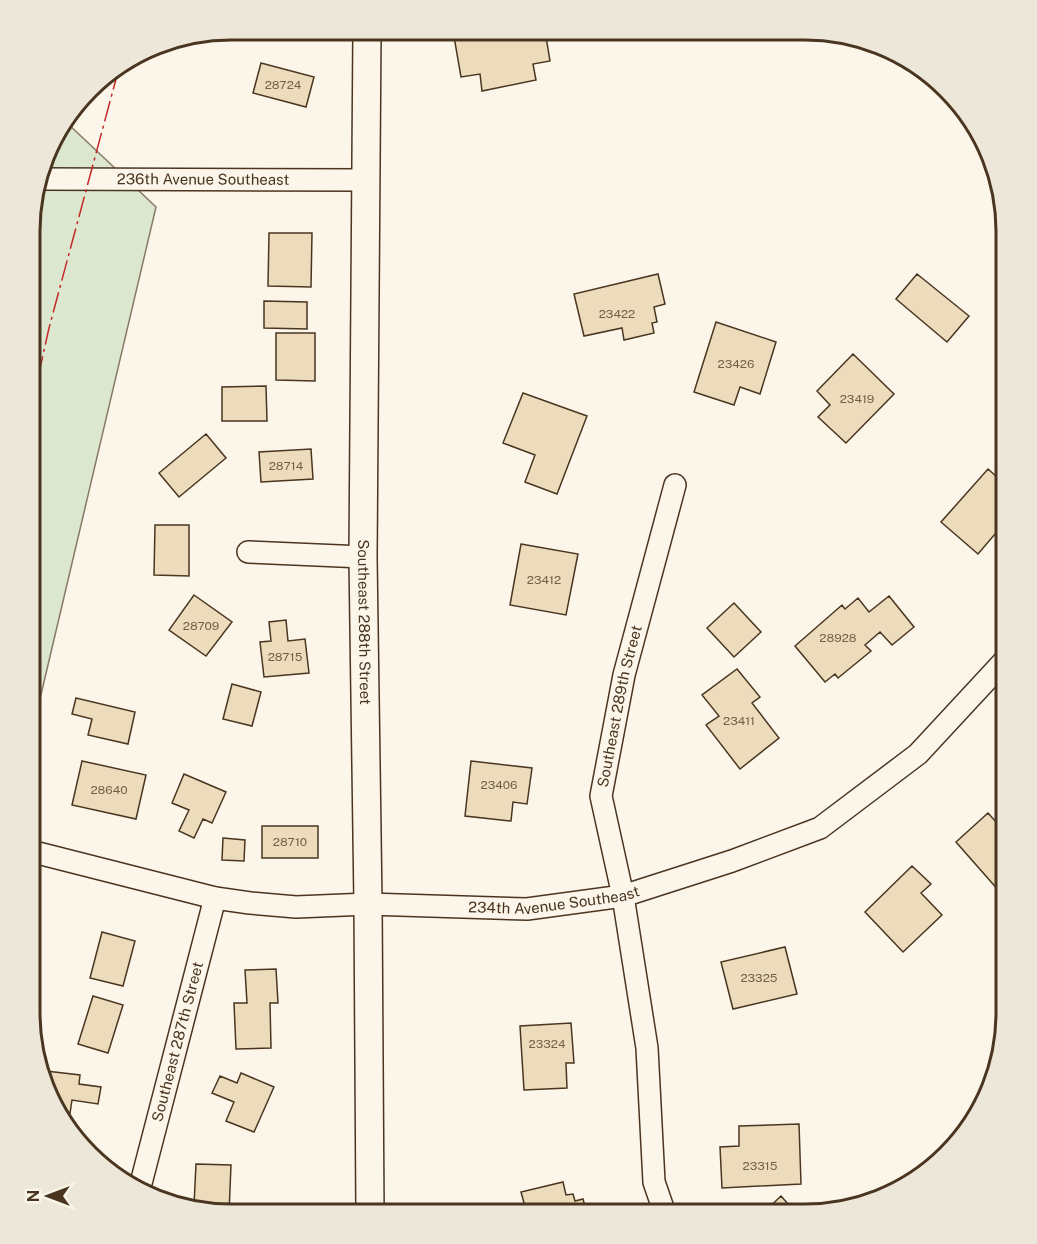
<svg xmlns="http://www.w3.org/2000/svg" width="1037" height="1244" viewBox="0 0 1037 1244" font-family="'Public Sans',sans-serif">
	<rect width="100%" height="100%" fill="#fbf6e9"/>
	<!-- green -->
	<path fill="#dce7d0" stroke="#887966" stroke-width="1.5" d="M 65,121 L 156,207 L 31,737 L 32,205 L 57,131 Z"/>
	<!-- building -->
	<path fill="#ecdcbc" stroke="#4a3520" stroke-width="1.5" d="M 453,31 L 545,31 L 550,61 L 533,64 L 536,80 L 482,91 L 480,74 L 461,77 Z
		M 261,63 L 314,77 L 306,107 L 253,93 Z
		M 269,233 L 312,233 L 311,287 L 268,286 Z
		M 658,274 L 665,304 L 654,307 L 657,322 L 652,323 L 654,333 L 624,340 L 622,328 L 584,336 L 574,294 Z
		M 917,274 L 969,316 L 947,342 L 896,299 Z
		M 264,301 L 307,302 L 307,329 L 264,328 Z
		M 716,322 L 776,342 L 760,394 L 740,387 L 734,405 L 694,392 Z
		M 276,333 L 315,333 L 315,381 L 276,380 Z
		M 853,354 L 894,394 L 846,443 L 818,417 L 830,405 L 817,391 Z
		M 266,386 L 267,421 L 222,421 L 222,387 Z
		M 523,393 L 587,416 L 557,494 L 525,482 L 535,455 L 503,443 Z
		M 206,434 L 226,458 L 179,497 L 159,473 Z
		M 311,449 L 313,479 L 261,482 L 259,452 Z
		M 988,469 L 1007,486 L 1007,520 L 978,554 L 941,522 Z
		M 155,525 L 189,525 L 189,576 L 154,575 Z
		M 521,544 L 578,554 L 566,615 L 510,605 Z
		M 194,595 L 232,622 L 206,656 L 169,630 Z
		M 889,596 L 914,627 L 892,645 L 880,632 L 865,645 L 871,651 L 838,678 L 835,674 L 825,682 L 795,646 L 842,605 L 845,609 L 858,598 L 869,612 Z
		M 734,603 L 761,632 L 734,657 L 707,628 Z
		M 286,620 L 288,641 L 305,639 L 309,673 L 264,677 L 260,642 L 271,641 L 269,622 Z
		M 737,669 L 760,697 L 752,703 L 779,738 L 740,769 L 706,725 L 719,716 L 702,695 Z
		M 232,684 L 261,692 L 252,726 L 223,719 Z
		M 76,698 L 135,712 L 128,744 L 88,735 L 92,719 L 72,714 Z
		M 82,761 L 146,775 L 136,819 L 72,805 Z
		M 471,761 L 532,768 L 527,804 L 513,802 L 511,821 L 465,816 Z
		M 184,774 L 226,792 L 212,823 L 203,819 L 194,838 L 179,831 L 189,810 L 172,803 Z
		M 988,813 L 997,823 L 1007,815 L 1007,900 L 956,842 Z
		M 262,826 L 318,826 L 318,858 L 262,858 Z
		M 223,838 L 245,840 L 244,861 L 222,860 Z
		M 912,866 L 931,884 L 921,893 L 942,915 L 903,952 L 865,912 Z
		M 102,932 L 135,941 L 123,986 L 90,978 Z
		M 785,947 L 797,994 L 733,1009 L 721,962 Z
		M 276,969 L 278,1003 L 270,1003 L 271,1048 L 236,1049 L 234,1003 L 247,1003 L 245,970 Z
		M 93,996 L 123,1005 L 108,1053 L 78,1044 Z
		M 571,1023 L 574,1063 L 566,1063 L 567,1088 L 524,1090 L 520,1026 Z
		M 46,1071 L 80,1075 L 79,1084 L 101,1087 L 98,1104 L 72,1100 L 69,1120 L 62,1119 L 57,1113 Z
		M 241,1073 L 274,1087 L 254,1132 L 226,1121 L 234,1102 L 212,1093 L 220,1076 L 237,1083 Z
		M 799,1124 L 801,1184 L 722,1188 L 720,1147 L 739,1146 L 739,1126 Z
		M 196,1164 L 231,1165 L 229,1213 L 215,1213 L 194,1205 Z
		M 563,1182 L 566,1195 L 573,1194 L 575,1201 L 583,1199 L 587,1214 L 527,1214 L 521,1192 Z
		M 781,1196 L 797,1214 L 762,1214 Z"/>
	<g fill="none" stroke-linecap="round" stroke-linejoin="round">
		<!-- minor casing -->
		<g stroke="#4a3520" stroke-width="24">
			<g id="minor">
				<path id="s1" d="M 41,179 L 367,180"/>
				<path d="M 248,552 L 363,557"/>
				<path id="s2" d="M 30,851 L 215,898 L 250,903 L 296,907 L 368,904 L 527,909 L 623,896 L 732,861 L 820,828 L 918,754 L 1007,658"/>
				<path id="s3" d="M 140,1187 L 215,898"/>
				<path id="s4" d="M 665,1214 L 654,1182 L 647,1048 L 623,896 L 601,796 L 624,675 L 675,485"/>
			</g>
		</g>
		<!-- tertiary casing -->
		<g stroke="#4a3520" stroke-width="30">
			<g id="tertiary">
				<path id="s5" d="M 367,30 L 363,557 L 368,904 L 370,1214"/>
			</g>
		</g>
		<!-- minor -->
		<use href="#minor" stroke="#fbf6e9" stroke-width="21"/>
		<!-- tertiary -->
		<use href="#tertiary" stroke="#fbf6e9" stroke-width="27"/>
		<!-- power -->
		<path stroke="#c62828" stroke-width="1.5" stroke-dasharray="21 4.5 3 4.5" stroke-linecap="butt" d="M 31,409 L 49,328 L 119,68"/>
	</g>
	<g text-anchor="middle" stroke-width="4.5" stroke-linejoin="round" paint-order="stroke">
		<!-- number labels -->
		<g font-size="12" fill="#725f47">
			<text x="283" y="89">28724</text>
			<text x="617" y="318">23422</text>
			<text x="736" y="368">23426</text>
			<text x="857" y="403">23419</text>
			<text x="286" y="470">28714</text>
			<text x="544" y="584">23412</text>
			<text x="201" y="630">28709</text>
			<text x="838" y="642">28928</text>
			<text x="285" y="661">28715</text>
			<text x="739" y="725">23411</text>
			<text x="499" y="789">23406</text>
			<text x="109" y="794">28640</text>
			<text x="290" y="846">28710</text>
			<text x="759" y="982">23325</text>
			<text x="547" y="1048">23324</text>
			<text x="760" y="1170">23315</text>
		</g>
		<!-- street labels -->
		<g font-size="15" fill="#4a3520" stroke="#fbf6e9">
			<text dy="5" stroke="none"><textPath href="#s1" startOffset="162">236th Avenue Southeast</textPath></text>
			<text dy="5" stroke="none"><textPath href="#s5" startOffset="592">Southeast 288th Street</textPath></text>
			<text dy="5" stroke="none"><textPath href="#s4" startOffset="516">Southeast 289th Street</textPath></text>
			<text dy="5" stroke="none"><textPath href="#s2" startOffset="531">234th Avenue Southeast</textPath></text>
			<text dy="5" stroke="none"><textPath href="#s3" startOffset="150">Southeast 287th Street</textPath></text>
		</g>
	</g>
	<!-- crop -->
	<path d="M0 0H1037V1244H0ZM231 40H805A191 191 0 0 1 996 231V1013A191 191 0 0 1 805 1204H231A191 191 0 0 1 40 1013V231A191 191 0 0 1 231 40Z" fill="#ede7d9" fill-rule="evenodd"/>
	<path fill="none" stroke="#4a3520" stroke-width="3" d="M231 40H805A191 191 0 0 1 996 231V1013A191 191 0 0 1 805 1204H231A191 191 0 0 1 40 1013V231A191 191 0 0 1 231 40Z"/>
	<!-- north arrow -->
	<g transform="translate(48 1196) rotate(270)" stroke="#fbf6e9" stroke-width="4.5" paint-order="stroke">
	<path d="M0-4.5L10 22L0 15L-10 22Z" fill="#4a3520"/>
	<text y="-9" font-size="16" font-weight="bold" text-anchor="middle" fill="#4a3520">N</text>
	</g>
</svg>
